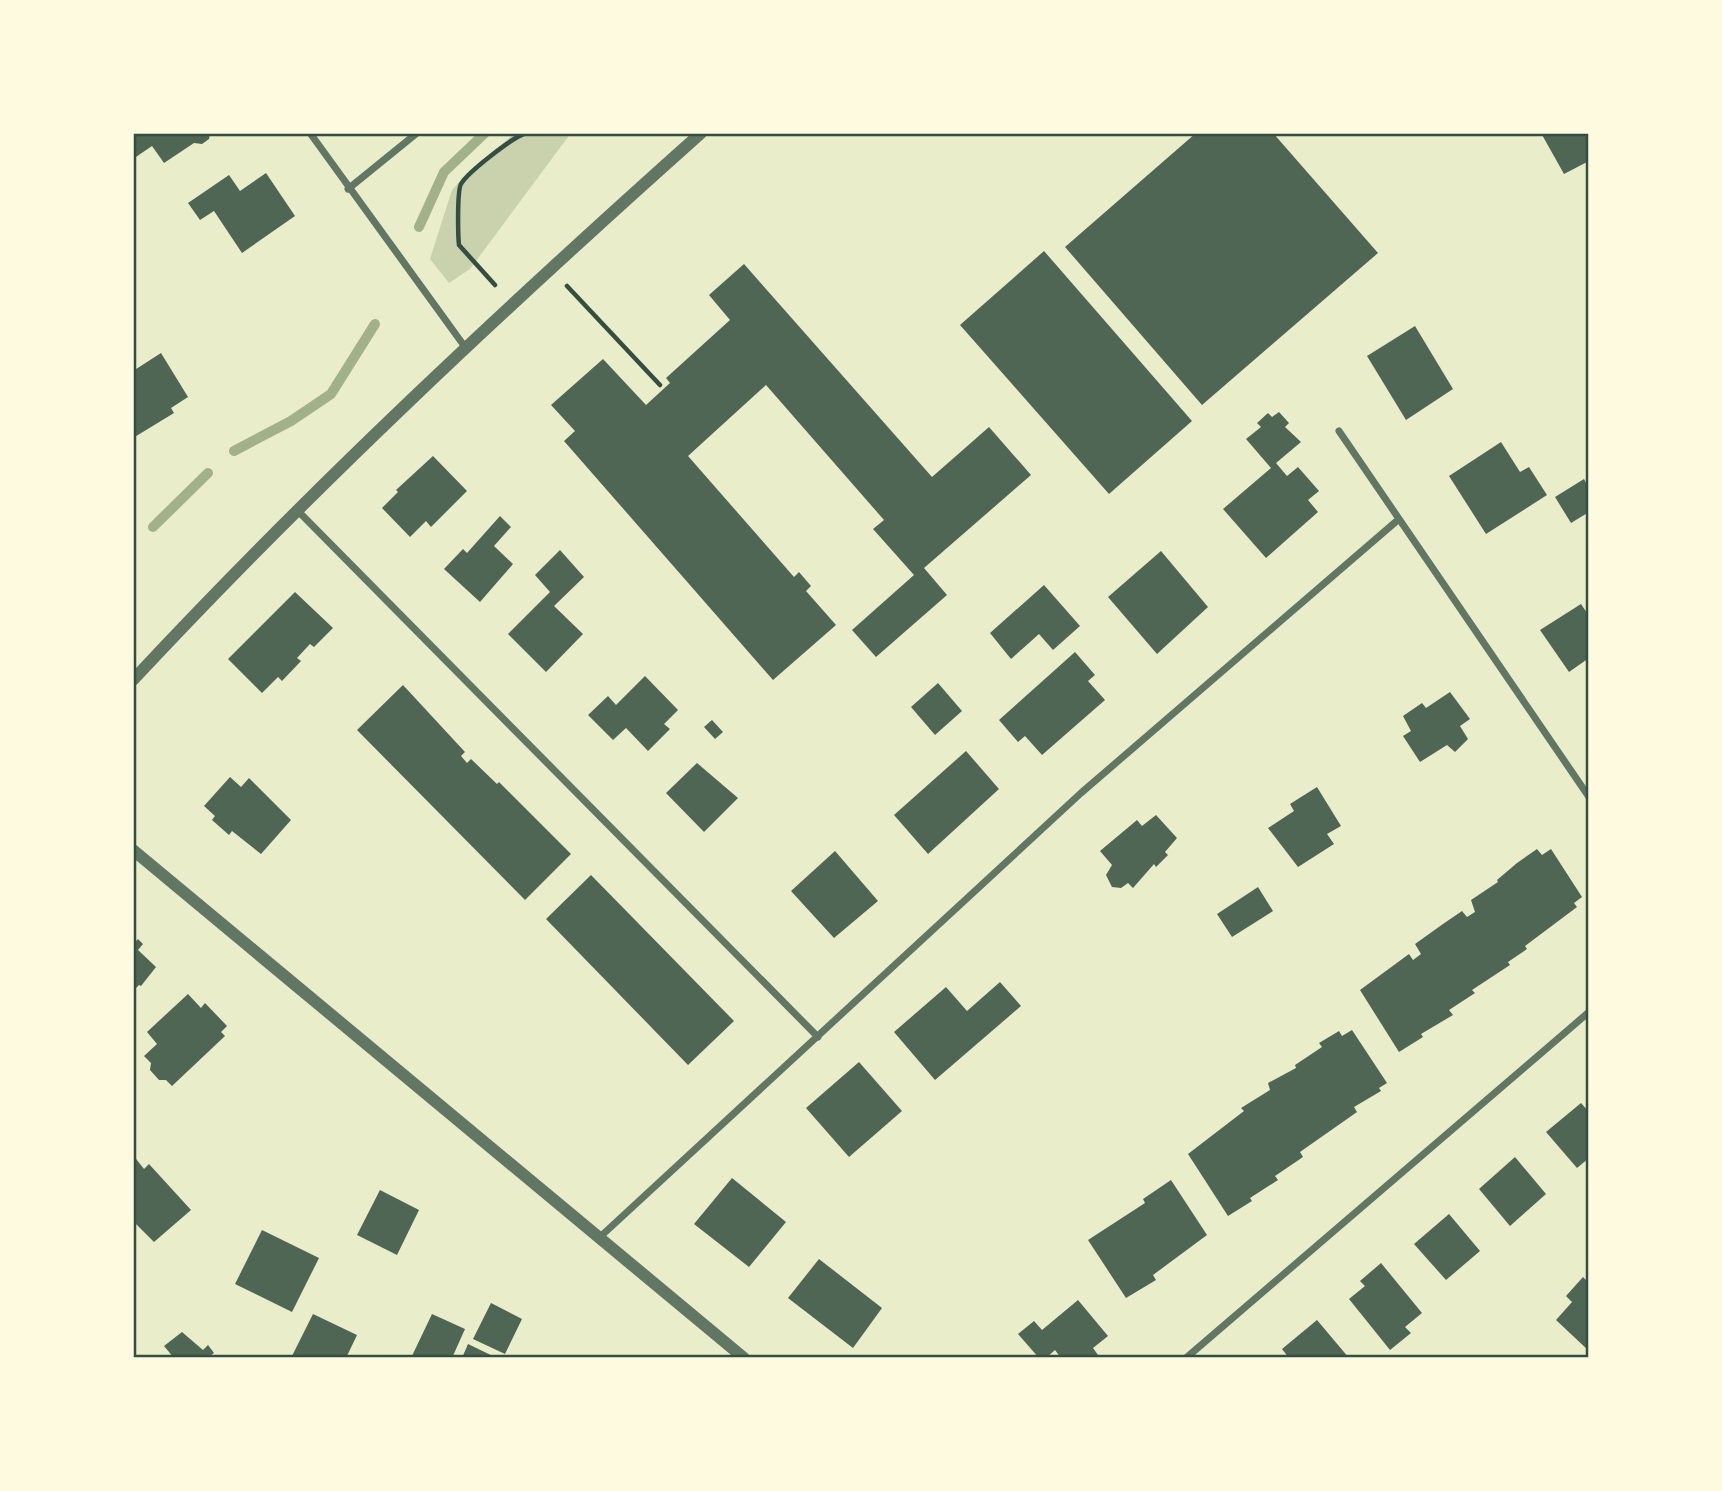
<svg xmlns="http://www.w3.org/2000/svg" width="1722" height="1491" viewBox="0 0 1722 1491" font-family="Ubuntu,sans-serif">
	<rect width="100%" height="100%" fill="#e9edc9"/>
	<!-- green -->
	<path fill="#cad2ad" d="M 515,133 L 571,133 L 470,269 L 449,283 L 430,259 L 452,190 L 467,173 Z"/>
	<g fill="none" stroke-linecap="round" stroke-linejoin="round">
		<!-- stream -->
		<path stroke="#a3b18a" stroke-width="10" d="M 419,227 L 444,172 L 485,133
			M 234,451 L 291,421 L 331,394 L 375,324
			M 153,527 L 208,473"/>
	</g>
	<!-- building -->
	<path fill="#4f6655" d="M 133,133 L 210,133 L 209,139 L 202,144 L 194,143 L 164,163 L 152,146 L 133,159 Z
		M 1196,133 L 1273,133 L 1378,253 L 1202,405 L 1065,247 Z
		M 1541,133 L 1589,133 L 1589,161 L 1564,174 Z
		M 266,173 L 295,216 L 242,253 L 214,211 L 200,220 L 188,203 L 229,175 L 240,191 Z
		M 1044,251 L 1192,421 L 1109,494 L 960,325 Z
		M 744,264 L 932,477 L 989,427 L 1031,475 L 924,568 L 947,595 L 876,657 L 852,630 L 914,575 L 873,529 L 884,520 L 766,385 L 688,456 L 794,577 L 799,572 L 811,586 L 806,591 L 836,625 L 773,680 L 564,441 L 575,431 L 551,405 L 603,359 L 646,405 L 670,383 L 666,378 L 730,320 L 709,295 Z
		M 1415,326 L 1453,389 L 1406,420 L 1367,356 Z
		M 161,353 L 188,397 L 171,408 L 174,413 L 133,438 L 133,371 Z
		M 1279,412 L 1289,423 L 1285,427 L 1301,442 L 1276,463 L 1287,476 L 1298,467 L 1319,491 L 1308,500 L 1318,512 L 1266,558 L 1223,509 L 1271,468 L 1246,439 L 1261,427 L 1257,423 L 1268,413 L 1272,417 Z
		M 1501,442 L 1520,472 L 1529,467 L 1547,495 L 1486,534 L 1449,476 Z
		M 433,456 L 467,491 L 431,527 L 426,521 L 410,537 L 382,508 L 398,492 L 396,490 Z
		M 1584,479 L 1589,488 L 1589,512 L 1571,523 L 1555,497 Z
		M 500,516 L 511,527 L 494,546 L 513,564 L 480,602 L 444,569 L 463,549 L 467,553 Z
		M 560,550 L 584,577 L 554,606 L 583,634 L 546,672 L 508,634 L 550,592 L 535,575 Z
		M 1161,551 L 1208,607 L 1157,654 L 1108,597 Z
		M 1044,585 L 1080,626 L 1053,650 L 1039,634 L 1011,659 L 990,633 Z
		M 295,592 L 333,628 L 314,647 L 310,644 L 297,658 L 301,661 L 282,681 L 278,677 L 262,693 L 228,659 Z
		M 1581,604 L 1589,616 L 1589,658 L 1569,672 L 1540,630 Z
		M 1075,652 L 1095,675 L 1088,681 L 1105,700 L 1042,755 L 1025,736 L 1018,742 L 999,720 Z
		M 645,676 L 678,710 L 664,724 L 670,729 L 648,751 L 626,728 L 613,740 L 588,715 L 608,696 L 616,705 Z
		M 938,683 L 962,711 L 935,735 L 911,707 Z
		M 403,685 L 465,752 L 461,756 L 467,763 L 471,759 L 497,784 L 499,782 L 571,854 L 525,900 L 357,730 Z
		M 1450,692 L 1470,719 L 1460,726 L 1468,739 L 1455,752 L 1447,745 L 1420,762 L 1403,736 L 1411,731 L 1403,716 L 1422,703 L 1426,708 Z
		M 712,720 L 723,732 L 715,739 L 704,727 Z
		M 966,751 L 999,789 L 928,854 L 894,815 Z
		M 697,763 L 738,798 L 704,832 L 666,793 Z
		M 230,777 L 241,787 L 249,778 L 291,820 L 261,854 L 232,831 L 229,835 L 212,820 L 215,816 L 204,806 Z
		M 1317,787 L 1341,826 L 1327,834 L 1334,844 L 1298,867 L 1268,828 L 1294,811 L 1290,804 Z
		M 1156,815 L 1177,838 L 1165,852 L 1168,855 L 1156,867 L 1154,864 L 1133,888 L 1128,883 L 1121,888 L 1112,887 L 1106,875 L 1112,865 L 1100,851 L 1137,820 L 1142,826 Z
		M 1537,849 L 1542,855 L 1551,849 L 1582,897 L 1574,903 L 1577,907 L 1525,946 L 1527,949 L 1508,962 L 1510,965 L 1472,990 L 1475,993 L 1449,1010 L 1453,1015 L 1421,1034 L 1423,1037 L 1399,1052 L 1360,990 L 1409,954 L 1413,960 L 1421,954 L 1415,944 L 1443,924 L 1462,911 L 1467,917 L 1475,912 L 1471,900 L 1498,882 L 1497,880 L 1517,863 Z
		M 835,851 L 878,901 L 834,938 L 791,891 Z
		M 591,875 L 734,1021 L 688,1065 L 546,919 Z
		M 1258,887 L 1273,911 L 1232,937 L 1217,914 Z
		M 138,939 L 143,944 L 138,950 L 156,967 L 141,986 L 139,985 L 133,991 L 133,944 Z
		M 1000,982 L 1021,1006 L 935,1080 L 894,1032 L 946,987 L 967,1011 Z
		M 188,994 L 201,1008 L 205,1003 L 227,1026 L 221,1032 L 225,1036 L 172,1086 L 166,1080 L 159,1080 L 150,1070 L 151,1063 L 144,1056 L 157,1044 L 147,1032 Z
		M 1352,1030 L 1387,1083 L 1379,1088 L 1381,1091 L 1354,1107 L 1357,1112 L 1300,1152 L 1303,1157 L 1275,1176 L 1278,1180 L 1250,1198 L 1252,1201 L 1228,1216 L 1188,1154 L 1244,1111 L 1241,1108 L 1270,1090 L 1268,1083 L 1296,1068 L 1295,1065 L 1322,1047 L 1319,1043 L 1339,1031 L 1342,1036 Z
		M 859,1062 L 902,1111 L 849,1157 L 806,1108 Z
		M 1581,1103 L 1589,1112 L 1589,1158 L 1577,1168 L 1546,1132 Z
		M 133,1155 L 144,1169 L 149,1164 L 191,1210 L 154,1242 L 136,1224 L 133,1227 Z
		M 1515,1157 L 1546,1194 L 1510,1226 L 1479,1189 Z
		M 732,1178 L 786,1222 L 749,1267 L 694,1224 Z
		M 1171,1180 L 1207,1235 L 1153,1275 L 1156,1280 L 1126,1298 L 1088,1240 L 1145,1203 L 1143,1199 Z
		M 380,1190 L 419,1210 L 397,1255 L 357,1235 Z
		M 1449,1214 L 1480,1251 L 1446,1280 L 1414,1244 Z
		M 262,1230 L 319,1258 L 292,1312 L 235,1284 Z
		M 819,1259 L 882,1308 L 853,1348 L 788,1298 Z
		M 1381,1263 L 1422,1313 L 1405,1327 L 1411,1333 L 1390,1350 L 1349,1299 L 1365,1286 L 1360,1281 Z
		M 1583,1277 L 1589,1283 L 1589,1351 L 1556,1320 L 1572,1302 L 1566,1296 Z
		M 1078,1300 L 1108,1336 L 1093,1348 L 1098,1355 L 1094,1358 L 1061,1358 L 1055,1350 L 1046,1358 L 1039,1358 L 1018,1334 L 1034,1321 L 1042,1330 Z
		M 491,1303 L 522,1319 L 505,1354 L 473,1339 Z
		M 313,1314 L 357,1335 L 346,1358 L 291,1358 Z
		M 432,1314 L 465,1329 L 452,1358 L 411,1358 Z
		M 1317,1320 L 1349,1358 L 1289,1358 L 1282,1349 Z
		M 182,1332 L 203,1350 L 208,1345 L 214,1353 L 207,1358 L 174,1358 L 164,1346 Z
		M 468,1344 L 497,1358 L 462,1358 Z"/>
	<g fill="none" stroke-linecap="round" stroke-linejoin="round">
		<!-- path -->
		<path stroke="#344e41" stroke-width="4.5" d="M 495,285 L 459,245 C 458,236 457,191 461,184 C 468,172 513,137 526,133
			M 567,286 L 660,385"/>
		<!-- minor -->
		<path stroke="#617663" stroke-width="7" d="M 310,133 L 465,347
			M 348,189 L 417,133
			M 1339,431 L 1589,797
			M 299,512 L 818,1037
			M 600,1237 L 1081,793 L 1399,519
			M 1186,1358 L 1589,1012"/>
		<!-- tertiary -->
		<path stroke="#617663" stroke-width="12" d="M 133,680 C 312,488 505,308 701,133
			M 133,850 L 744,1358"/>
	</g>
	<!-- border -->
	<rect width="1722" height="1491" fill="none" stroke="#fefae0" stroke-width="270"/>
	<rect x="135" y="135" width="1452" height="1221" fill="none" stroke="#344e41" stroke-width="2.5"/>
</svg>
